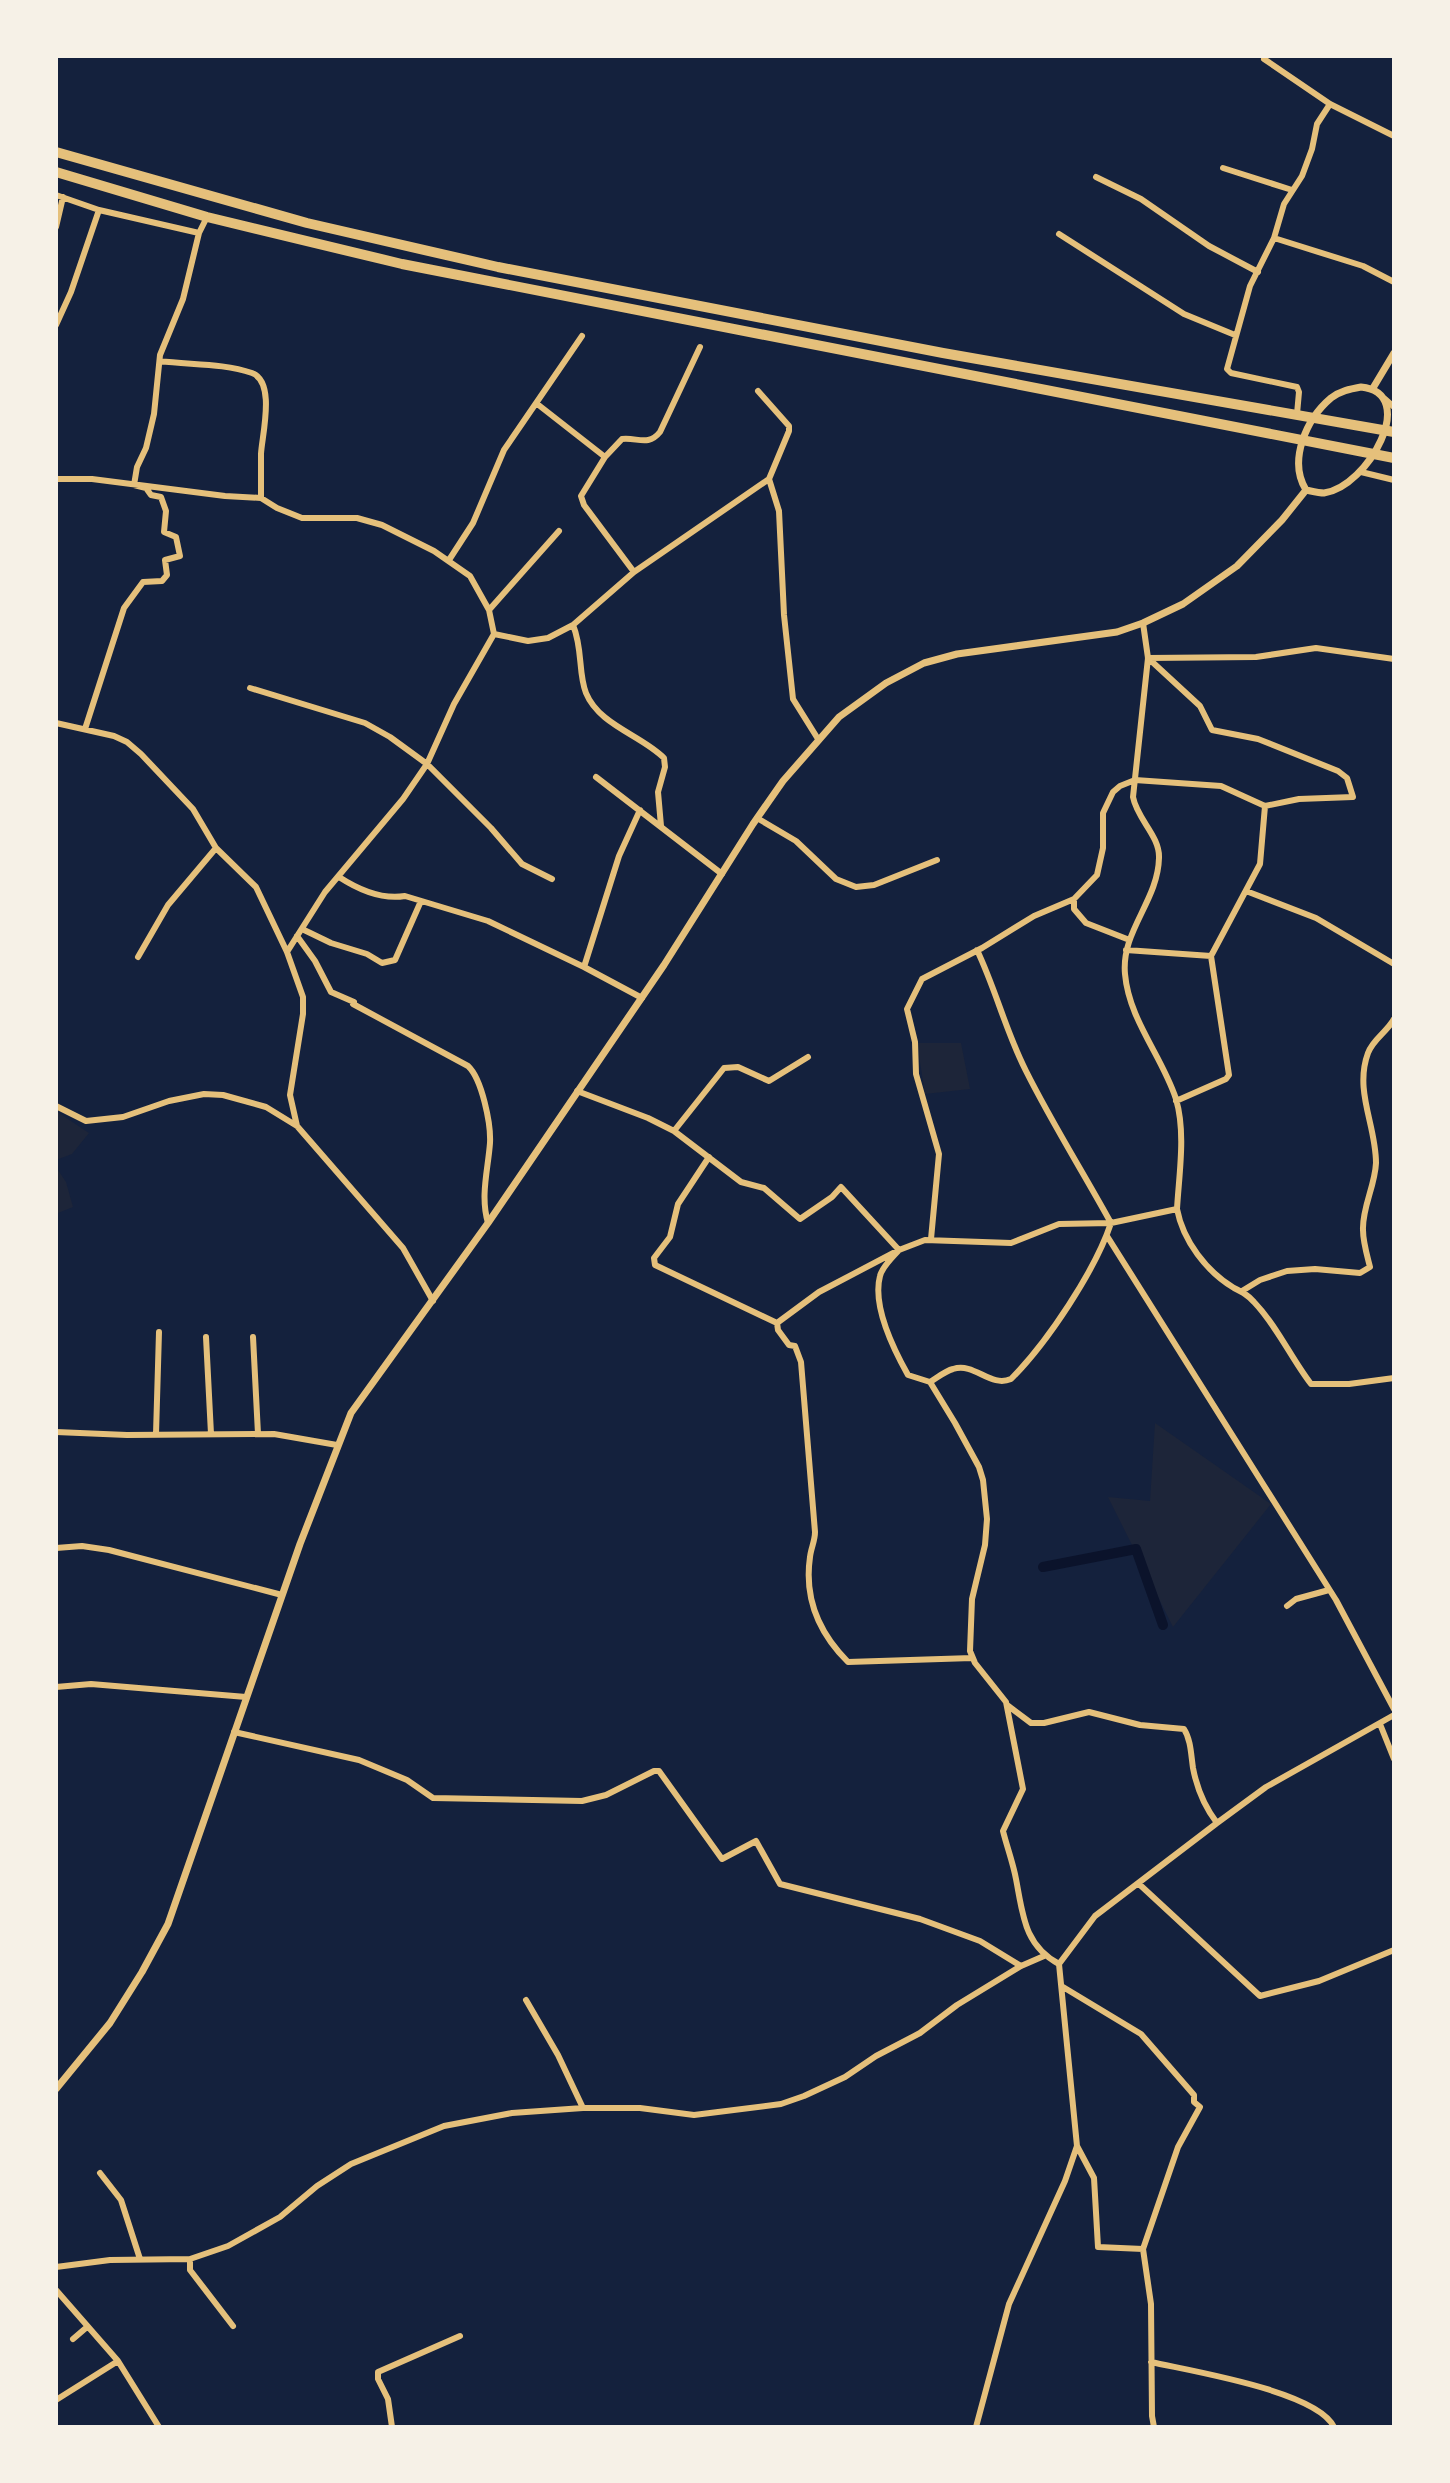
<svg xmlns="http://www.w3.org/2000/svg" width="1450" height="2483" viewBox="0 0 1450 2483" font-family="Commissioner,sans-serif">
	<rect width="100%" height="100%" fill="#14213d"/>
	<!-- green -->
	<path fill="#1d2539" d="M 917,1043 L 961,1043 L 970,1089 L 925,1094 Z
		M 56,1111 L 89,1133 L 72,1154 L 56,1160 Z
		M 56,1167 L 66,1182 L 73,1207 L 58,1213 L 56,1212 Z
		M 1155,1423 L 1271,1504 L 1173,1627 L 1108,1497 L 1150,1501 Z"/>
	<g fill="none" stroke-linecap="round" stroke-linejoin="round">
		<!-- canal -->
		<path stroke="#0b132b" stroke-width="10" d="M 1043,1567 L 1136,1549 L 1163,1625"/>
		<!-- minor -->
		<path stroke="#e5c07b" stroke-width="6" d="M 1264,59 L 1330,104 L 1394,136
			M 1223,168 L 1292,190
			M 1096,177 L 1141,199 L 1209,246 L 1258,272
			M 56,195 L 99,210 L 199,233
			M 56,227 L 63,197
			M 1059,234 L 1184,314 L 1235,335
			M 1274,238 L 1363,266 L 1394,282
			M 56,325 L 71,292 L 99,210
			M 160,361 C 189,365 223,363 252,373 C 276,382 262,435 261,454 C 261,469 261,483 261,498
			M 758,391 L 789,426 L 789,431 L 769,479 L 779,511 L 784,615 L 793,699 L 818,739
			M 1385,399 L 1394,407
			M 536,403 L 605,457
			M 1297,414 L 1299,392 L 1297,387 L 1231,373 L 1227,369 L 1250,286 L 1274,238 L 1284,204 L 1302,176 L 1312,149 L 1317,124 L 1330,104
			M 1361,472 L 1394,480
			M 56,479 L 92,479 L 225,496 L 261,498 L 277,508 L 302,518 L 357,518 L 382,525 L 434,551 L 470,576 L 489,610 L 494,634 L 454,704 L 427,764 L 403,799 L 325,892 L 287,952
			M 449,560 L 473,523 L 504,450 L 582,336
			M 634,572 L 584,505 L 581,496 L 605,457 L 622,439 C 637,437 648,447 660,432 L 700,347
			M 489,610 L 559,531
			M 1143,623 L 1148,658 L 1256,657 L 1316,648 L 1394,659
			M 573,625 C 583,649 578,673 586,693 C 599,725 641,735 664,758 L 665,767 L 658,792 L 661,826
			M 494,634 L 528,641 L 548,638 L 573,625 L 634,572 L 769,479
			M 1148,658 L 1133,797 C 1137,819 1160,836 1159,858 C 1158,901 1121,931 1125,974 C 1129,1020 1162,1056 1176,1099 C 1186,1133 1179,1174 1177,1209 C 1183,1241 1207,1272 1234,1288 C 1242,1292 1248,1295 1254,1302 C 1277,1326 1291,1358 1311,1384 L 1349,1384 L 1394,1378
			M 250,688 L 365,723 L 390,737 L 427,764 L 491,828 L 522,864 L 552,879
			M 56,723 L 114,736 L 127,742 L 141,754 L 193,809 L 216,848 L 256,887 L 287,952 L 303,997 L 303,1014 L 290,1095 L 297,1126
			M 85,729 L 124,608 L 143,582 L 162,581 L 167,575 L 165,560 L 180,556 L 176,537 L 164,532 L 166,511 L 161,497 L 151,495 L 146,488 L 134,485 L 137,467 L 146,448 L 154,414 L 160,355 L 183,299 L 199,233 L 207,217
			M 596,777 L 722,874
			M 640,810 L 619,856 L 584,967 L 642,998
			M 757,818 L 796,841 L 836,879 L 856,887 L 874,885 L 937,860
			M 339,877 C 359,890 381,900 405,896 L 488,921 L 584,967
			M 1246,891 L 1316,918 L 1394,964
			M 1074,899 L 1074,909 L 1086,923 L 1127,939
			M 302,929 L 331,943 L 367,954 L 382,963 L 395,960 L 421,901
			M 297,936 L 315,961 L 331,992 L 354,1002 L 353,1004 L 468,1066 C 482,1079 491,1124 490,1143 C 488,1170 480,1196 488,1223
			M 1126,950 L 1211,956 L 1260,864 L 1265,806
			M 138,957 L 168,905 L 216,848
			M 577,1091 L 648,1118 L 674,1131 L 741,1182 L 764,1188 L 800,1219 L 832,1197 L 841,1187 L 899,1250 C 892,1258 882,1267 880,1276 C 872,1306 894,1350 908,1375 L 930,1382 L 955,1423 L 979,1467 L 983,1480 L 987,1519 L 985,1545 L 972,1599 L 970,1651 L 975,1663 L 1006,1702 L 1023,1789 L 1003,1831 C 1007,1847 1013,1863 1016,1879 C 1023,1915 1024,1945 1059,1964
			M 1176,1101 L 1226,1079 L 1229,1075 L 1211,956
			M 56,1106 L 86,1121 L 123,1117 L 169,1101 L 204,1094 L 223,1095 L 266,1107 L 297,1126 L 403,1248 L 433,1301
			M 674,1131 L 724,1068 L 738,1067 L 769,1081 L 808,1057
			M 709,1157 L 678,1204 L 670,1237 L 654,1258 L 655,1265 L 777,1323
			M 1107,1236 L 1336,1600 L 1394,1709
			M 931,1239 L 939,1154 L 916,1074 L 915,1042 L 907,1009 L 922,979 L 982,948 L 1034,916 L 1074,899 L 1097,875 L 1103,848 L 1103,813 L 1113,792 L 1120,786 L 1135,780 L 1221,786 L 1265,806 L 1299,799 L 1353,797 L 1347,778 L 1338,771 L 1258,739 L 1212,730 L 1200,706 L 1148,658
			M 1242,1291 L 1260,1280 L 1287,1271 L 1315,1269 L 1360,1273 L 1370,1267 C 1367,1255 1363,1242 1363,1230 C 1362,1208 1375,1186 1376,1163 C 1376,1125 1354,1091 1368,1053 C 1373,1039 1387,1032 1394,1019
			M 206,1337 L 211,1434
			M 253,1337 L 258,1434
			M 930,1382 C 937,1378 945,1371 953,1369 C 975,1362 990,1388 1011,1379 C 1047,1343 1095,1271 1111,1223 C 1083,1172 1052,1123 1026,1071 C 1006,1032 996,990 977,950
			M 56,1432 L 127,1435 L 274,1434 L 337,1445
			M 156,1434 L 159,1332
			M 56,1548 L 82,1546 L 109,1550 L 282,1595
			M 1287,1606 L 1296,1599 L 1329,1590
			M 972,1658 L 848,1662 C 819,1633 804,1598 810,1557 C 811,1548 815,1541 815,1532 L 801,1362 L 795,1346 L 789,1345 L 778,1330 L 777,1323 L 819,1292 L 899,1250 L 925,1240 L 1011,1243 L 1059,1224 L 1111,1223 L 1177,1209
			M 56,1687 L 91,1684 L 246,1697
			M 1007,1705 L 1031,1723 L 1044,1723 L 1089,1712 L 1140,1725 L 1184,1729 C 1191,1740 1191,1755 1193,1768 C 1197,1789 1204,1806 1217,1823
			M 1380,1724 L 1394,1759
			M 234,1732 L 359,1760 L 407,1780 L 433,1798 L 582,1801 L 606,1795 L 654,1771 L 659,1771 L 722,1859 L 756,1841 L 780,1884 L 920,1919 L 980,1941 L 1021,1966
			M 1139,1884 L 1260,1996 L 1319,1981 L 1394,1950
			M 1063,1987 L 1141,2034 L 1194,2095 L 1194,2102 L 1200,2107 L 1178,2147 L 1143,2249 L 1151,2304 L 1152,2416 L 1154,2427
			M 526,2000 L 558,2055 L 583,2108
			M 1077,2146 L 1094,2178 L 1098,2247 L 1143,2249
			M 100,2173 L 121,2200 L 140,2259
			M 190,2259 L 190,2270 L 233,2326
			M 56,2267 L 110,2260 L 190,2259 L 228,2246 L 280,2217 L 317,2186 L 351,2164 L 444,2126 L 512,2113 L 583,2108 L 640,2108 L 694,2115 L 781,2104 L 804,2096 L 845,2077 L 876,2056 L 920,2033 L 957,2005 L 1021,1966 L 1044,1956
			M 56,2290 L 118,2361 L 159,2427
			M 73,2339 L 87,2327
			M 1151,2362 C 1190,2371 1317,2391 1334,2427
			M 56,2400 L 118,2361
			M 392,2427 L 388,2399 L 378,2379 L 378,2372 L 460,2336
			M 976,2427 L 1009,2304 L 1065,2181 L 1077,2146 L 1059,1964 L 1095,1916 L 1217,1823 L 1266,1787 L 1394,1715"/>
		<!-- tertiary -->
		<path stroke="#e5c07b" stroke-width="7" d="M 1361,387 C 1420,393 1368,487 1324,493 C 1319,493 1311,491 1306,490 C 1288,461 1306,419 1331,398 C 1340,391 1350,389 1361,387 Z
			M 1373,388 L 1394,353
			M 56,2089 L 110,2023 L 142,1972 L 168,1924 L 300,1544 L 351,1413 L 488,1223 L 664,965 L 753,824 L 783,781 L 839,717 L 886,683 L 924,663 L 957,654 L 1117,632 L 1143,623 L 1183,604 L 1237,566 L 1282,520 L 1306,490"/>
		<!-- trunk -->
		<path stroke="#e5c07b" stroke-width="10" d="M 56,152 L 307,223 L 498,267 L 943,353 L 1394,432
			M 56,172 L 207,217 L 402,264 L 1394,458"/>
	</g>
	<!-- border -->
	<rect width="1450" height="2483" fill="none" stroke="#f6f1e7" stroke-width="116"/>
</svg>
